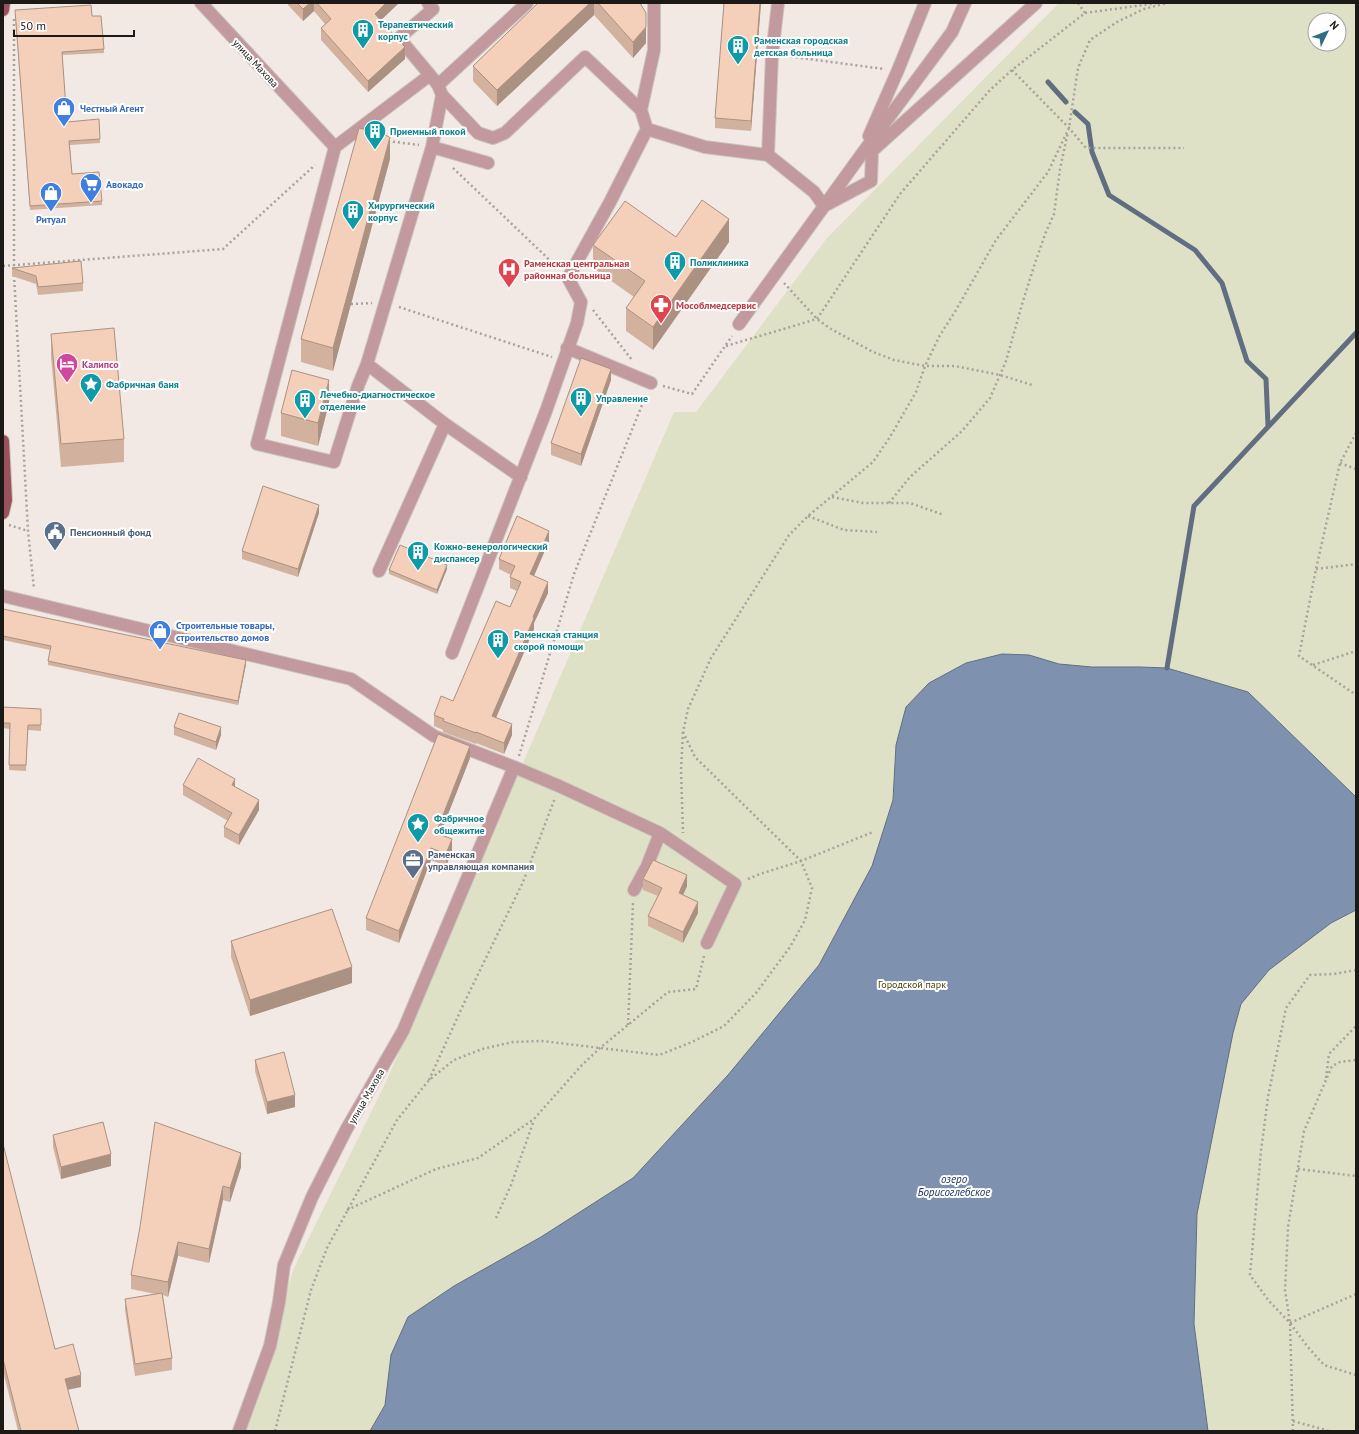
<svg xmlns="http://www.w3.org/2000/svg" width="1359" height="1434" viewBox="0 0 1359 1434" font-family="'PT Sans',sans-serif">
	<rect width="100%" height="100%" fill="#f2e9e4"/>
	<!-- green -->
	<path fill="#dfe1c6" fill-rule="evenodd" d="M 1059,3 L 1356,3 L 1356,1431 L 243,1431 L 294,1268 L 385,1084 L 674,412 L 696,412 L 827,238 ZM 1315,20 L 1339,20 L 1339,44 L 1315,44 Z"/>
	<!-- water -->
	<path fill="#7e92b0" stroke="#616e82" d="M 1002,654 L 1029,655 L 1059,664 L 1092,667 L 1140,667 L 1167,668 L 1248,692 L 1356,797 L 1356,910 L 1331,923 L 1269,970 L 1241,1004 L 1233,1033 L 1197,1214 L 1194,1324 L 1208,1431 L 370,1431 L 385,1405 L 391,1355 L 408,1317 L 454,1286 L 541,1237 L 633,1178 L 728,1075 L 819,965 L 872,866 L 893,800 L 896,745 L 906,707 L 929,683 L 966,663 Z"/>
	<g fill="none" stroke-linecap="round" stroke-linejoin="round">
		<!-- stream -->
		<path stroke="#616e82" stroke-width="5" d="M 1048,82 L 1066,102
			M 1075,112 L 1088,124 L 1092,152 L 1109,195 L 1195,250 L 1222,283 L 1247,361 L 1266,379 L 1268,426
			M 1167,668 L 1194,506 L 1356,333"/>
		<!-- minor casing -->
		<g stroke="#cbc4bf" stroke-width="14">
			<path id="minor" d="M 201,3 L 335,147 L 430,75 L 399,38 L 433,9 L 428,3
				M 438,85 L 527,3
				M 442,95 L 478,133 L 493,138 L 505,133 L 585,57 L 641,110 L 647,129 L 705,147 L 768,155 L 814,192 L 824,206 L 871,181 L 872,151 L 1036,3
				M 641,110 L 654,50 L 654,3
				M 869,136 L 898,70 L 925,3
				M 335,147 L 257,444 L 334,462 L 358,386 L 367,364 L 432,147 L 442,95 L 438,85 L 430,75
				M 432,147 L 488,163
				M 768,155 L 772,55 L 778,3
				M 739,324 L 861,155 L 952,32 L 965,3
				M 567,348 L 651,383
				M 367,364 L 445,424 L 521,477
				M 379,571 L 445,424
				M 3,596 L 351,679 L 434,736 L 514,767 L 559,786 L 660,833 L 735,884 L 707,943
				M 452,653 L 546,411 L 577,323 L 581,302 L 568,278 L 610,202 L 647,129
				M 634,890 L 647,866 L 660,833
				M 239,1431 L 270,1346 L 279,1302 L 284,1265 L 312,1197 L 346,1130 L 403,1031 L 514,767"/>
		</g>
		<!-- major casing -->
		<g stroke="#cbc4bf" stroke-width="14">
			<path id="major" d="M 3,10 L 4,3
				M 3,441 L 6,500 L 3,513"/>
		</g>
		<!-- path -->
		<path stroke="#a8a19d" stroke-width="2.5" stroke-dasharray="2 3" stroke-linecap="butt" d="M 1078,3 L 1085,13
			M 14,19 L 14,270
			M 786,56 L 884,69
			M 1012,70 L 1069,128 L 1086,148 L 1184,148
			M 388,141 L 419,145
			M 453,168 L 558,268
			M 3,266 L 223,249 L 315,165
			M 14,275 L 28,531 L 34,589
			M 784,283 L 817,319 L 831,329 L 873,352 L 894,360 L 925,366 L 955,366 L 1000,375 L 1032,385
			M 351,304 L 372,303
			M 399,307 L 552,357
			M 593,310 L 632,360
			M 726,346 L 817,319 L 900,194 L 990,90 L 1012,70 L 1085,13 L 1158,3
			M 663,386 L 692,394 L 732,336
			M 1356,433 L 1340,463 L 1316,569 L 1299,656 L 1356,695
			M 1340,463 L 1356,469
			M 832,497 L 863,503 L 910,503 L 944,515
			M 889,503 L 910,477 L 962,431 L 990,398 L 1006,361 L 1023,301 L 1036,260 L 1046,232 L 1054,214 L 1060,169 L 1068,132
			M 808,516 L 844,530 L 877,532
			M 9,525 L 28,531
			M 1316,569 L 1356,564
			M 1313,665 L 1356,651
			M 683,732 L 681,770 L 683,833
			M 519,756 L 574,574 L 646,395
			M 748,879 L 760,874 L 801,861 L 873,832
			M 1356,970 L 1334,974 L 1310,975 L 1286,1008 L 1268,1097 L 1261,1151 L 1250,1275 L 1269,1301 L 1290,1323 L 1307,1346 L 1324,1365 L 1356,1375
			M 628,1025 L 633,903
			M 1326,1078 L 1329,1054 L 1356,1026
			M 429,1080 L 465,1001 L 523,882 L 555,798
			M 1298,1169 L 1356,1176
			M 347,1210 L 436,1169 L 478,1158 L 534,1119 L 581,1066 L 600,1048 L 668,992 L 696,989 L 704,956
			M 496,1218 L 511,1185 L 534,1120
			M 1290,1323 L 1356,1294
			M 1293,1421 L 1329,1431
			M 275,1431 L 311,1290 L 327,1248 L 397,1120 L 429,1080 L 454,1060 L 482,1049 L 513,1042 L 542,1041 L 659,1055 L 692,1042 L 724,1026 L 756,993 L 790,947 L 805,920 L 812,888 L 801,861 L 695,757 L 683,732 L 688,709 L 711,658 L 789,535 L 808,516 L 873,462 L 890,437 L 916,392 L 925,366 L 939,337 L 956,310 L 996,240 L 1048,172 L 1069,128 L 1078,68 L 1090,40 L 1117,22 L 1144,9 L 1167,3
			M 1293,1431 L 1290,1323 L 1285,1290 L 1288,1227 L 1304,1131 L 1332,1066 L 1340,1062 L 1356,1060"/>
		<!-- minor -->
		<use href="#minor" stroke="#c2999c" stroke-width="12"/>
		<!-- major -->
		<use href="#major" stroke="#99525b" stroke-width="12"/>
	</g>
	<!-- wall -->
	<path fill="#d2b29f" d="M 288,3 L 399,3 L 380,20 L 405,59 L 368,92 L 321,40 L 321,28 L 325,24 L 314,11 L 303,21 L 288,5 Z
		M 538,3 L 640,3 L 646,43 L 633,58 L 594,15 L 497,106 L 473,81 L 473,66 Z
		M 724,3 L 761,3 L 751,131 L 715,128 L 715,118 Z
		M 15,14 L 92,16 L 104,49 L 104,53 L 62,55 L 67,122 L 100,139 L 100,143 L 70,145 L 72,174 L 102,201 L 102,205 L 30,210 Z
		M 385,135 L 390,159 L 333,371 L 301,362 L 301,339 Z
		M 676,237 L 729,242 L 653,350 L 626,331 L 626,308 L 634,297 L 593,268 L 593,245 Z
		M 12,268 L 83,283 L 83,291 L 38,295 L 36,284 L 12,276 Z
		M 51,334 L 124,439 L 124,462 L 61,467 L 51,357 Z
		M 611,380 L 581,466 L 551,455 L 551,443 Z
		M 329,403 L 318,446 L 281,436 L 281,413 Z
		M 319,513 L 298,577 L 242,559 L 242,551 Z
		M 549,541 L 534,576 L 548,593 L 534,623 L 534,629 L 496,718 L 512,735 L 504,754 L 476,743 L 476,744 L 443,732 L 443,730 L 434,726 L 434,715 L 453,701 L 510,607 L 517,591 L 510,588 L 510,577 L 511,575 L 499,569 L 499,559 Z
		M 447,569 L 437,594 L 389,574 L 389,570 Z
		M 3,609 L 246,664 L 238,705 L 48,665 L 48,661 L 50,650 L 3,640 Z
		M 3,707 L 41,714 L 41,731 L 28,730 L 26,771 L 9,770 L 10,729 L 3,728 Z
		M 174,727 L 221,735 L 216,750 L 174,735 Z
		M 470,758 L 440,835 L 452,851 L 446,866 L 431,860 L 399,943 L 366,930 L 366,918 Z
		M 183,785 L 259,810 L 239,845 L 224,837 L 224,827 L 228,821 L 183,795 Z
		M 643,879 L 687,886 L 683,895 L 698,913 L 683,943 L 648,926 L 648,916 L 658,896 L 643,890 Z
		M 231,941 L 352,983 L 250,1016 L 231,957 Z
		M 255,1060 L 295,1107 L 267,1114 L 255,1071 Z
		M 53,1135 L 111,1166 L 61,1179 L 53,1147 Z
		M 3,1144 L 55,1349 L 81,1387 L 68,1390 L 79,1431 L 18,1431 L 3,1371 Z
		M 241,1167 L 230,1202 L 223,1200 L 209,1263 L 178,1256 L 168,1297 L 163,1295 L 172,1358 L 172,1370 L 135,1376 L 125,1310 L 125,1299 L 155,1294 L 131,1289 L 131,1275 Z"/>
	<!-- shaded-wall -->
	<path fill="#ab9182" d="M 310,3 L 314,3 L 314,11 L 303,21 L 303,9 Z
		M 386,3 L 399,3 L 375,26 L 375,14 Z
		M 590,3 L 594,3 L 594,15 L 497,106 L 497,90 Z
		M 760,3 L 761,3 L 751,131 L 751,121 Z
		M 646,27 L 646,43 L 633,58 L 633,42 Z
		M 405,47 L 405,59 L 368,92 L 368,81 Z
		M 385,126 L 385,149 L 382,134 Z
		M 390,137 L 390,159 L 333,371 L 333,348 Z
		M 729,219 L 729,242 L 653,350 L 653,327 Z
		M 611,369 L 611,380 L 581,466 L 581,454 Z
		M 329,380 L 329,403 L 318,446 L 318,423 Z
		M 319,505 L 319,513 L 298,577 L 298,569 Z
		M 549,531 L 549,541 L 530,585 L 530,574 Z
		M 447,565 L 447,569 L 437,594 L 437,590 Z
		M 548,582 L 548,593 L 534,623 L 534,629 L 492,727 L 492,716 L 533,617 Z
		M 246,660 L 246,664 L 238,705 L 238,701 Z
		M 512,724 L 512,735 L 504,754 L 504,743 Z
		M 221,727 L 221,735 L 216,750 L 216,742 Z
		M 470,746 L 470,758 L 436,845 L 436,833 Z
		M 235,779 L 235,790 L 232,785 Z
		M 259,800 L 259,810 L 239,845 L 239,835 Z
		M 452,839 L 452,851 L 446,866 L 446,854 Z
		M 431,848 L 431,860 L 399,943 L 399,931 Z
		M 687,875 L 687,886 L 679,904 L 679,893 Z
		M 698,902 L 698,913 L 683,943 L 683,932 Z
		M 352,967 L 352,983 L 250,1016 L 250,1000 Z
		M 295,1095 L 295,1107 L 267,1114 L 267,1102 Z
		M 241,1153 L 241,1167 L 230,1202 L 230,1188 Z
		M 111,1154 L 111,1166 L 61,1179 L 61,1167 Z
		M 223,1186 L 223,1200 L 209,1263 L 209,1249 Z
		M 178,1242 L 178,1256 L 168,1297 L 168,1282 Z
		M 81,1375 L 81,1387 L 65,1390 L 65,1379 Z"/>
	<!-- building -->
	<path fill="#f4cfb9" stroke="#ab9182" d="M 297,3 L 310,3 L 303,9 Z
		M 317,3 L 386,3 L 375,14 L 405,47 L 368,81 L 321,28 L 331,19 Z
		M 538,3 L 590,3 L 497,90 L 473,66 Z
		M 598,3 L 640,3 L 646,13 L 646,27 L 633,42 Z
		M 724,3 L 760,3 L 751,121 L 715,118 Z
		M 91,5 L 92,16 L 101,16 L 104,49 L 62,52 L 67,122 L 99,119 L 100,139 L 69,141 L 72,174 L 99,172 L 102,201 L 30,206 L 15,10 Z
		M 368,122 L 385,126 L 382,134 L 390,137 L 333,348 L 301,339 L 359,128 L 366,130 Z
		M 702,200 L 729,219 L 653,327 L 626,308 L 645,281 L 593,245 L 625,201 L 676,237 Z
		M 81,261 L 83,283 L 38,287 L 36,276 L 12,268 Z
		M 114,328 L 124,439 L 61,444 L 51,334 Z
		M 581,358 L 611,369 L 581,454 L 551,443 Z
		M 292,370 L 329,380 L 318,423 L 281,413 Z
		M 263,486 L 319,505 L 298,569 L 242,551 Z
		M 517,516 L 549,531 L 530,574 L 548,582 L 533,617 L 534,618 L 492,716 L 512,724 L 504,743 L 476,732 L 476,733 L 443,721 L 444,719 L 434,715 L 441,696 L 453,701 L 496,601 L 510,607 L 521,582 L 510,577 L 515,566 L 499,559 Z
		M 400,545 L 447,565 L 437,590 L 389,570 Z
		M 3,609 L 246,660 L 238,701 L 48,661 L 51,646 L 3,636 Z
		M 3,707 L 41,709 L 41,725 L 28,725 L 26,765 L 9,765 L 10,723 L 3,723 Z
		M 179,713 L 221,727 L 216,742 L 174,727 Z
		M 438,734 L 470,746 L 436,833 L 452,839 L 446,854 L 431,848 L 399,931 L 366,918 Z
		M 198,758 L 235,779 L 232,785 L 259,800 L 239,835 L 224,827 L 232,813 L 183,785 Z
		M 653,860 L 687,875 L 679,893 L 698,902 L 683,932 L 648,916 L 662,888 L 643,879 Z
		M 332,909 L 352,967 L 250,1000 L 231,941 Z
		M 284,1052 L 295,1095 L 267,1102 L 255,1060 Z
		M 103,1122 L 111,1154 L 61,1167 L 53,1135 Z
		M 155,1122 L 241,1153 L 230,1188 L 223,1186 L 209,1249 L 178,1242 L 168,1282 L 131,1275 L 140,1227 Z
		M 3,1144 L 55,1349 L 73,1344 L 81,1375 L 65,1379 L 79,1431 L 21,1431 L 3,1359 Z
		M 162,1293 L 172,1358 L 135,1364 L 125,1299 Z"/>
	<!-- icons -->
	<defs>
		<g id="building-pin" transform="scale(1.15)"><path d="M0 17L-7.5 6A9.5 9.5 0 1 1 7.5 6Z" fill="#0f9aa8" stroke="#fff"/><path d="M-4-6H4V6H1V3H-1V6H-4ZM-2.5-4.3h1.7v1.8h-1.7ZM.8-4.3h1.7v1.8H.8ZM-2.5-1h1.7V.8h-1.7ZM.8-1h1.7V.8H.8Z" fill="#fff"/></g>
		<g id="shop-pin" transform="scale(1.15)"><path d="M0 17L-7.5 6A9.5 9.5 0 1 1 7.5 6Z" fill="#3f7fe0" stroke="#fff"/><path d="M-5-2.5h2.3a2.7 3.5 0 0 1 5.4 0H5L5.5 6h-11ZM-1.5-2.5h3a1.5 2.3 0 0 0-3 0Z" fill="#fff"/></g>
		<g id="supermarket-pin" transform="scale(1.15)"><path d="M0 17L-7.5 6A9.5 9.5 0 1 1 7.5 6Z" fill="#3f7fe0" stroke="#fff"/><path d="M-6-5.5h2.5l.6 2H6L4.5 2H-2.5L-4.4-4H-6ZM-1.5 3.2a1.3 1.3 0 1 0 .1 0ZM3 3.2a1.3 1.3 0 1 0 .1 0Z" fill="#fff"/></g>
		<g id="hospital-pin" transform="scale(1.15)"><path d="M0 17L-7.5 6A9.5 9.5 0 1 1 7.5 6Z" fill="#e0444e" stroke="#fff"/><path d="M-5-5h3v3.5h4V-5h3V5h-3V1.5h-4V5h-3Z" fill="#fff"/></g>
		<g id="pharmacy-pin" transform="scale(1.15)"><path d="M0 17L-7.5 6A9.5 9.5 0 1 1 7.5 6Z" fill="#e0444e" stroke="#fff"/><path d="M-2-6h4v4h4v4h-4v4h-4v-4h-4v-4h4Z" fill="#fff"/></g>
		<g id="hotel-pin" transform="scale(1.15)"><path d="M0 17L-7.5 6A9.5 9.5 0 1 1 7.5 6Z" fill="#d1479c" stroke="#fff"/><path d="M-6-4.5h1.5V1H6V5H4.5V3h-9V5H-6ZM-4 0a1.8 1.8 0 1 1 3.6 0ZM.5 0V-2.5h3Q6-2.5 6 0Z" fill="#fff"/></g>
		<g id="sight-pin" transform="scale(1.15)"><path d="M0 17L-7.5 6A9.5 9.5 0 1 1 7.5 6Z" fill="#0f9aa8" stroke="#fff"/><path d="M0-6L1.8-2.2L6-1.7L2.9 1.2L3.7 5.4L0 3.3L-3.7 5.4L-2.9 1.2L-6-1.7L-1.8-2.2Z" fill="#fff"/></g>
		<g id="civic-pin" transform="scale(1.15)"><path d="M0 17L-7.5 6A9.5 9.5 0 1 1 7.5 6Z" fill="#5c6f8a" stroke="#fff"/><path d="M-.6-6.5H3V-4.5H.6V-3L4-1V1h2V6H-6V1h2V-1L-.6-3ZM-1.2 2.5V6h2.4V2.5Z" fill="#fff"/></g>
		<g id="office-pin" transform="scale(1.15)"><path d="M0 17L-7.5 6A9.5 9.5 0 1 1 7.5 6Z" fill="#5c6f8a" stroke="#fff"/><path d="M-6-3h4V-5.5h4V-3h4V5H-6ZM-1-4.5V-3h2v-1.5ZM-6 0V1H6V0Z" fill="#fff"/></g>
	</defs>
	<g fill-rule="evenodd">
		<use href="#building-pin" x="363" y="30"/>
		<use href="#building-pin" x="738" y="46"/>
		<use href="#shop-pin" x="64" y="108"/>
		<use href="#building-pin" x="375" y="131"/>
		<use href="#supermarket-pin" x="91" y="184"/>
		<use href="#shop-pin" x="51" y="193"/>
		<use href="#building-pin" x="353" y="211"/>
		<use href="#building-pin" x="675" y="262"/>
		<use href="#hospital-pin" x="509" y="269"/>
		<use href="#pharmacy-pin" x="661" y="305"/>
		<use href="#hotel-pin" x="67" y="364"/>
		<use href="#sight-pin" x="91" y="384"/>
		<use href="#building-pin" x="581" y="398"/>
		<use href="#building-pin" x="305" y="400"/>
		<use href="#civic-pin" x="55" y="532"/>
		<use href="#building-pin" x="418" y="552"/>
		<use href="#shop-pin" x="160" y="631"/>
		<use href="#building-pin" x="498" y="640"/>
		<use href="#sight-pin" x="418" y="824"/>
		<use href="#office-pin" x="413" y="860"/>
	</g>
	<g text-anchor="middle" stroke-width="4" stroke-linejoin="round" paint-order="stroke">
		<!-- culture labels -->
		<g font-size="10" font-weight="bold" fill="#0d838f" stroke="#fff" text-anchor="start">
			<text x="378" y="28">Терапевтический<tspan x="378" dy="12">корпус</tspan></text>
			<text x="754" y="44">Раменская городская<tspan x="754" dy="12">детская больница</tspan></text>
			<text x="390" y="135">Приемный покой</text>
			<text x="368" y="209">Хирургический<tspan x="368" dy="12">корпус</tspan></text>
			<text x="690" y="266">Поликлиника</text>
			<text x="106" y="388">Фабричная баня</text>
			<text x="320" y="398">Лечебно-диагностическое<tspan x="320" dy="12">отделение</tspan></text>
			<text x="596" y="402">Управление</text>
			<text x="434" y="550">Кожно-венерологический<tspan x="434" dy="12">диспансер</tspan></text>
			<text x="514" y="638">Раменская станция<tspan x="514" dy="12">скорой помощи</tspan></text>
			<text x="434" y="822">Фабричное<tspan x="434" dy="12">общежитие</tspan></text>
		</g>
		<!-- street labels -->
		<g font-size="10" fill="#1c1917" stroke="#fff">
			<text transform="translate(256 63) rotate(47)" y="4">улица Махова</text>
			<text transform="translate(366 1096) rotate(-60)" y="4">улица Махова</text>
		</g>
		<!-- shop labels -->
		<g font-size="10" font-weight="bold" fill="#366cbe" stroke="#fff" text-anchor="start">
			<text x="80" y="112">Честный Агент</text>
			<text x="106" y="188">Авокадо</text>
			<text x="51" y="223" text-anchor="middle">Ритуал</text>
			<text x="176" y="629">Строительные товары,<tspan x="176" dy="12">строительство домов</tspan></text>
		</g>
		<!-- health labels -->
		<g font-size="10" font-weight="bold" fill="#be3a42" stroke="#fff" text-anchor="start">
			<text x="524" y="267">Раменская центральная<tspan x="524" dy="12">районная больница</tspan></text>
			<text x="676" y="309">Мособлмедсервис</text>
		</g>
		<!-- hotel labels -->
		<g font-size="10" font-weight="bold" fill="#b23c85" stroke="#fff" text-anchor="start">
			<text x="82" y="368">Калипсо</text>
		</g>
		<!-- service labels -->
		<g font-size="10" font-weight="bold" fill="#4e5e75" stroke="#fff" text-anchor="start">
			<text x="70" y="536">Пенсионный фонд</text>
			<text x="428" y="858">Раменская<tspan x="428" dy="12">управляющая компания</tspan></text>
		</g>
		<!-- park labels -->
		<g font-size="10" fill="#444502" stroke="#fff">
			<text x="912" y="988">Городской парк</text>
		</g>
		<!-- water labels -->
		<g font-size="11" font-style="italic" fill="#1b3861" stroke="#fff">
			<text x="954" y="1183">озеро<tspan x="954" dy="13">Борисоглебское</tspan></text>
		</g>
	</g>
	<!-- border -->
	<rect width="1359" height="1434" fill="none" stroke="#1c1917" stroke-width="8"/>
	<!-- north arrow -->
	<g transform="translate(1327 32) rotate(47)"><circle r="19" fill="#ffffff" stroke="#a4a3a2"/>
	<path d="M0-3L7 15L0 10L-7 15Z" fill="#316d85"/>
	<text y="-6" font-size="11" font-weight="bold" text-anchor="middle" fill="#1c1917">N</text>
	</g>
	<!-- scale -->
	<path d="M14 30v6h120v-6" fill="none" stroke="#1c1917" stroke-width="2"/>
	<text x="20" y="30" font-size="12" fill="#1c1917" stroke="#ffffff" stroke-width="3" paint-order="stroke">50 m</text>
</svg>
